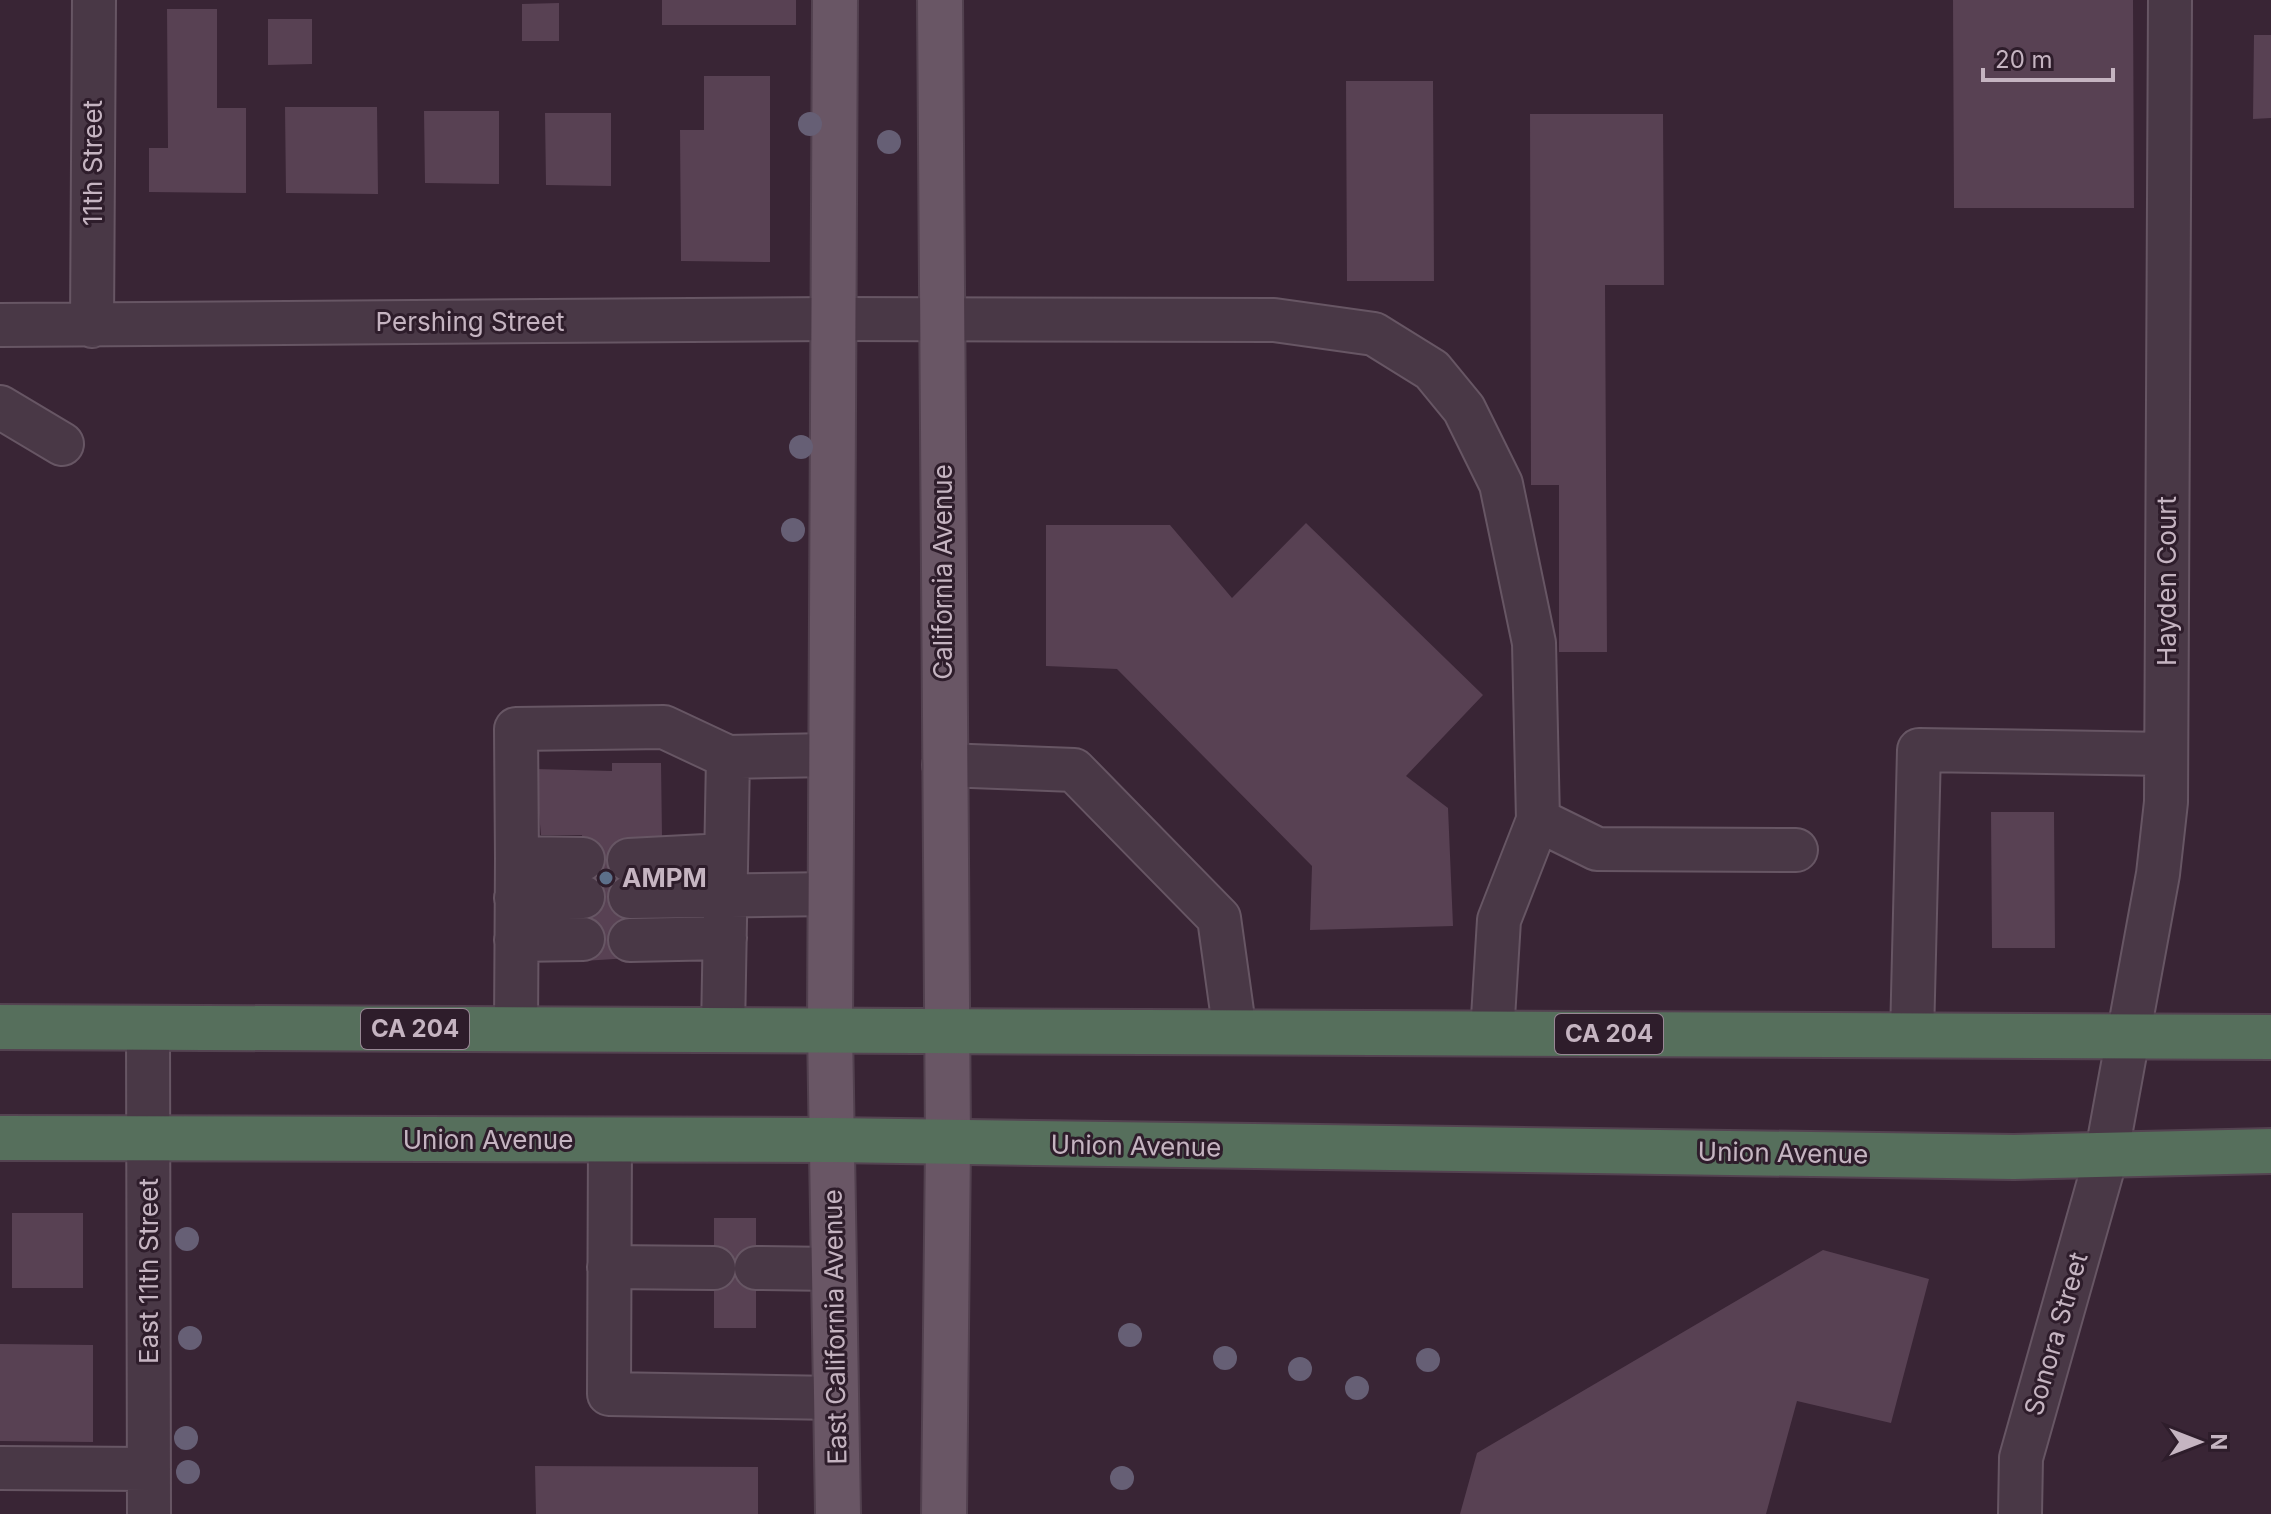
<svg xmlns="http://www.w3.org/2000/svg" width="2271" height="1514" viewBox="0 0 2271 1514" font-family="Inter,sans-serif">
	<rect width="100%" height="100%" fill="#392535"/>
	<!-- building -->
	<path fill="#584153" d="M 662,0 L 796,0 L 796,25 L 662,25 Z
		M 1953,0 L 2133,0 L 2134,208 L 1954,208 Z
		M 559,3 L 559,41 L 522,41 L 522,4 Z
		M 167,9 L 217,9 L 217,108 L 246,108 L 246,193 L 149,192 L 149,148 L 168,148 Z
		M 268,19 L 312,19 L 312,64 L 268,65 Z
		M 2254,35 L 2271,35 L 2271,118 L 2253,119 Z
		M 704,76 L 770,76 L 770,262 L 681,261 L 680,130 L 704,130 Z
		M 1346,81 L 1433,81 L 1434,281 L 1347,281 Z
		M 285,107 L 377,107 L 378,194 L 286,193 Z
		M 424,111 L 499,111 L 499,184 L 425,183 Z
		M 545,113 L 611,113 L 611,186 L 546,185 Z
		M 1530,114 L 1663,114 L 1664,285 L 1605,285 L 1607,652 L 1559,652 L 1559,485 L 1531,485 Z
		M 1306,523 L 1483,695 L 1406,776 L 1448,808 L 1453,926 L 1310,930 L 1312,866 L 1117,669 L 1046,666 L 1046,525 L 1170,525 L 1232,598 Z
		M 612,763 L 661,763 L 662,837 L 629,840 L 630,958 L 583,961 L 582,835 L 541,835 L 535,769 L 612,771 Z
		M 1991,812 L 2054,812 L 2055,948 L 1992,948 Z
		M 12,1213 L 83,1213 L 83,1288 L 12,1288 Z
		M 714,1218 L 756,1218 L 756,1328 L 714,1328 Z
		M 1823,1250 L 1929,1279 L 1891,1423 L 1797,1401 L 1766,1514 L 1460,1514 L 1477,1453 Z
		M 0,1344 L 93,1345 L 93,1442 L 0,1441 Z
		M 535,1466 L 758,1467 L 758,1514 L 536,1514 Z"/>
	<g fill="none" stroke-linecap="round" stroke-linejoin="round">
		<!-- minor casing -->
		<g stroke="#675664" stroke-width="46">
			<path id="minor" d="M 0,325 L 833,319 L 1274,320 L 1374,334 L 1432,370 L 1464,409 L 1501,484 L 1534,643 L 1538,820
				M 92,326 L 94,0
				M 0,407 L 62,444
				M 944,765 L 1074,770 L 1219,918 L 1235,1033
				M 517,858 L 516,729 L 664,727 L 728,757
				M 629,860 L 725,855
				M 630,897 L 831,894
				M 516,898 L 583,897
				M 516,940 L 583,939
				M 630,940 L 725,938
				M 148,1028 L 149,1514
				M 516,1030 L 517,858 L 583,859
				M 723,1030 L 728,757 L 830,755
				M 1492,1034 L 1499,920 L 1538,820 L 1597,849 L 1796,850
				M 1912,1036 L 1919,750 L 2166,754
				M 610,1140 L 609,1394 L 836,1398
				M 609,1267 L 714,1268
				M 756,1268 L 834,1269
				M 0,1468 L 149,1469
				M 2020,1514 L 2021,1458 L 2106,1157 L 2158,874 L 2166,802 L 2170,0"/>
		</g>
		<!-- major casing -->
		<g stroke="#52414f" stroke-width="48">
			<path id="major" d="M 835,0 L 830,1030 L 838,1514
				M 940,0 L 948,1144 L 944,1514"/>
		</g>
		<!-- highway casing -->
		<g stroke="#544351" stroke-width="48">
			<path id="highway" d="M 0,1027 L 2271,1037
				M 0,1138 L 832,1140 L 2014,1157 L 2271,1151"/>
		</g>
		<!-- minor -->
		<use href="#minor" stroke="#493846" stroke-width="42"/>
		<!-- major -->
		<use href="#major" stroke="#695665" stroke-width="44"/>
		<!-- highway -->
		<use href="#highway" stroke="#566f5c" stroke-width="44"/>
	</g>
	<!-- trees -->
	<g fill="#665f75">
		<circle cx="810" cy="124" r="12"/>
		<circle cx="889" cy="142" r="12"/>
		<circle cx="801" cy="447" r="12"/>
		<circle cx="793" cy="530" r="12"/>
		<circle cx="187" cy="1239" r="12"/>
		<circle cx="1130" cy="1335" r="12"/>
		<circle cx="190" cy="1338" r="12"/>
		<circle cx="1225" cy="1358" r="12"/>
		<circle cx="1428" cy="1360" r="12"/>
		<circle cx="1300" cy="1369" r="12"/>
		<circle cx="1357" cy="1388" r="12"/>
		<circle cx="186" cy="1438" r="12"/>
		<circle cx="188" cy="1472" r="12"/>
		<circle cx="1122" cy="1478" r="12"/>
	</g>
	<!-- markers -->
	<circle fill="#5c6f8a" stroke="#2e1d2b" stroke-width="3" cx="606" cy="878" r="8"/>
	<g text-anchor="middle" stroke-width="6" stroke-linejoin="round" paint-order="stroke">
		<!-- shield labels -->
		<g fill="#2e1d2b" stroke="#988794" stroke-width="2">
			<rect x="361" y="1009" width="108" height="40" rx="6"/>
			<rect x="1555" y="1014" width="108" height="40" rx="6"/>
		</g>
		<g font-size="24" font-weight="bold" fill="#c5b4c1">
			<text x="415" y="1037">CA 204</text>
			<text x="1609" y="1042">CA 204</text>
		</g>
		<!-- street labels -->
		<g font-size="26" fill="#c5b4c1" stroke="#2e1d2b">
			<text transform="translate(93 163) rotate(-90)" y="9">11th Street</text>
			<text x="470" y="331">Pershing Street</text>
			<text transform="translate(943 572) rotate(-90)" y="9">California Avenue</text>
			<text transform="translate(2167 581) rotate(-90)" y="9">Hayden Court</text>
			<text x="488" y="1149">Union Avenue</text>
			<text transform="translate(1136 1146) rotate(1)" y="9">Union Avenue</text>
			<text transform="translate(1783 1153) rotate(1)" y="9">Union Avenue</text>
			<text transform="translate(149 1271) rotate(-90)" y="9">East 11th Street</text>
			<text transform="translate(835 1327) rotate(-91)" y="9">East California Avenue</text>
			<text transform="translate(2056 1334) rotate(-74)" y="9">Sonora Street</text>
		</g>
		<!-- poi labels -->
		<g font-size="26" font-weight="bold" fill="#c5b4c1" stroke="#2e1d2b" text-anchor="start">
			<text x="622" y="887">AMPM</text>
		</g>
	</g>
	<!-- north arrow -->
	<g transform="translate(2199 1442) rotate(90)" stroke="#2e1d2b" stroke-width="6" paint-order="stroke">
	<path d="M0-6L14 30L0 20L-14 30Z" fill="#c5b4c1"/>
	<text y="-12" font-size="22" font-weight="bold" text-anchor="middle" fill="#c5b4c1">N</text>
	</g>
	<!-- scale -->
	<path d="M1983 68v12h130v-12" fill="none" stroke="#c5b4c1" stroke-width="4"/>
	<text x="1995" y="68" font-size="24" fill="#c5b4c1" stroke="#2e1d2b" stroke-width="6" paint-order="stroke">20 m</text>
</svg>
